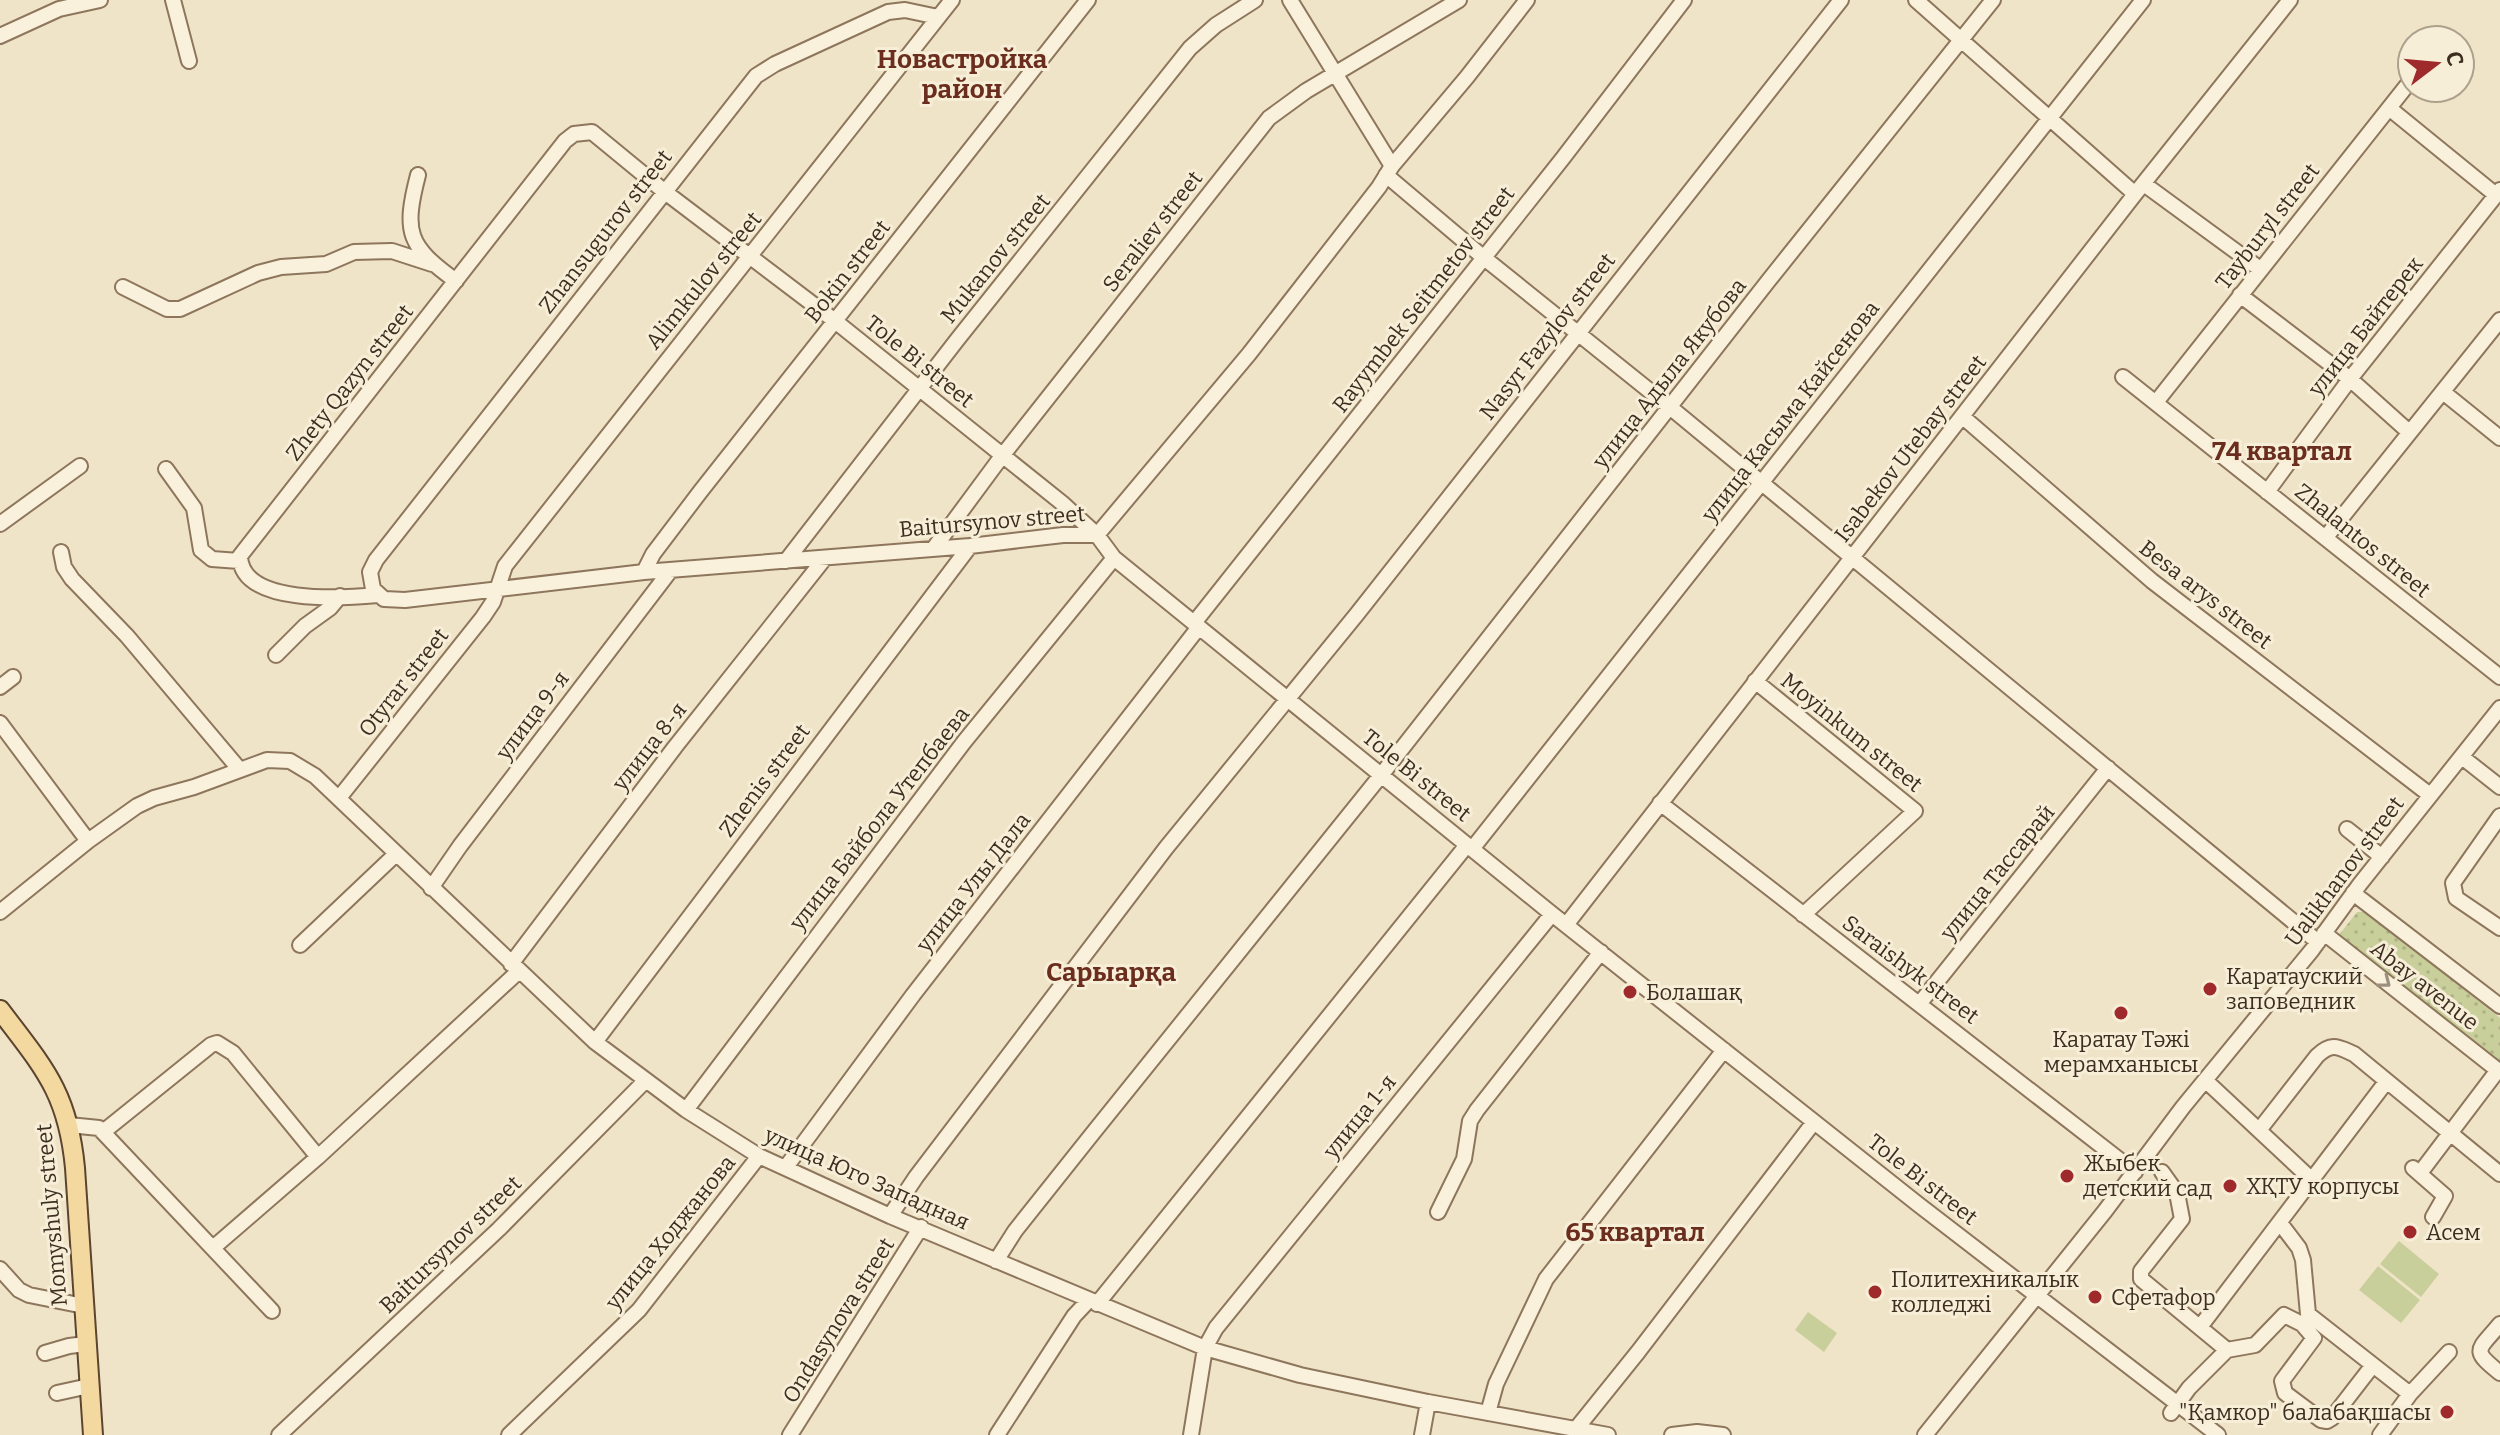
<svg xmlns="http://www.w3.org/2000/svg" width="2500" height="1435" viewBox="0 0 2500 1435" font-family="Bitter,serif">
	<defs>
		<pattern id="park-dots" width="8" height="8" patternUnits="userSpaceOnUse" patternTransform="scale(2)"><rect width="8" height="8" fill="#c9cf9b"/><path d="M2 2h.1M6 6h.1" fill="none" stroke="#aeb285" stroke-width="1.8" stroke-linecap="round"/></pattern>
	</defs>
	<rect width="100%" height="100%" fill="#f0e4c8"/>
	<!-- park -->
	<path fill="url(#park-dots)" d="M 2357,912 L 2366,912 L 2500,1018 L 2500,1070 L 2341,946 L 2339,935 Z"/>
	<!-- pitch -->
	<path fill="#c9cf9b" d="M 2399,1241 L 2439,1274 L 2421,1297 L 2380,1264 Z
		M 2378,1266 L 2420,1300 L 2401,1323 L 2359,1290 Z
		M 1808,1312 L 1837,1333 L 1824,1352 L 1795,1330 Z"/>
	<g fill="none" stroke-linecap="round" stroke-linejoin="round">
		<!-- minor casing -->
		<g stroke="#8d765c" stroke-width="18">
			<path id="minor" d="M 173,0 L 189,61
				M 1290,0 L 1392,166
				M 1916,0 L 2135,194
				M 938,17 L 905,10 L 888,12 L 775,64 L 756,76 L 376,560 L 370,572 L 373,589 L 384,599 L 405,600 L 644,572 L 970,546 L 1063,535 L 1097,535 L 1249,354 L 1379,187 L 1392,166 L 1467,77 L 1527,0
				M 0,36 L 59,9 L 100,0
				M 2389,108 L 2496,195
				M 418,175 C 403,233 408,246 456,281
				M 1386,175 L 1483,257 L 1671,408 L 2318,942
				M 2144,184 L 2260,269
				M 123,287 L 167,309 L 180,309 L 258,273 L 281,267 L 326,264 L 354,252 L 392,251 L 432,264
				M 2240,295 L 2350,379 L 2409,432
				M 2123,377 L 2500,677
				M 2443,392 L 2500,438
				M 2157,401 L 2412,79
				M 1963,417 L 2152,581 L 2430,795
				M 166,469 L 194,508 L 201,550 L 212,559 L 239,561
				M 2267,492 L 2350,379 L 2500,190
				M 0,524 L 80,466
				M 2326,537 L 2500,320
				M 934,548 L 1002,456 L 1269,118 L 1306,91 L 1459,0
				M 61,552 L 64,567 L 72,579 L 127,636 L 240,770
				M 786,561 L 957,340 L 1190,48 L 1216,25 L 1255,0
				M 644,572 L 653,554 L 700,492 L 1088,0
				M 378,595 C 345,598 241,606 240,556 L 565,141 L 574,134 L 592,132 L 665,192 L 835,321 L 1062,503 L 1097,535 L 1114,558 L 1552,914 L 1919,1205 L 2218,1435
				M 1194,623 L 1563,158 L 1684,0
				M 276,655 L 305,626 L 330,608 L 340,596
				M 1755,681 L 1915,811 L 1803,915
				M 0,687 L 13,677
				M 0,723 L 88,841
				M 2462,757 L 2500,787
				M 339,798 L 483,617 L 493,602 L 505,566 L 952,0
				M 1660,803 L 2135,1172
				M 2500,816 L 2453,883 L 2456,898 L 2500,928
				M 2347,829 L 2382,857
				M 1472,849 L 2143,0
				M 431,888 L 460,846 L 670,571
				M 2353,893 L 2500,1006
				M 0,912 L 88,841 L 137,806 L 154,798 L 194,787 L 267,760 L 290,761 L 315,776 L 595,1042 L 686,1110 L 759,1156 L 890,1216 L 1205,1348 L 1300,1375 L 1428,1402 L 1608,1435
				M 1566,925 L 2135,194 L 2290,0
				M 2324,933 L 2500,1072
				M 300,945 L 396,854
				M 511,964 L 675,747 L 825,558
				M 1920,1003 L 2108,768
				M 595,1042 L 970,546
				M 2205,1080 L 2311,1179
				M 686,1110 L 964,742 L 1114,558
				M 69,1125 L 99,1128 L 272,1311
				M 2260,1129 L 2317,1056 C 2332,1042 2338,1047 2354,1054 L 2500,1174
				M 103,1132 L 211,1045 L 217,1043 L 233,1053 L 318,1157
				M 786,1167 L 913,995 L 1199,627
				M 2413,1168 L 2445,1196 L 2433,1217
				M 2162,1172 L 2177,1193 L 2182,1219 L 2141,1271 L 2141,1279 L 2227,1350
				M 2420,1173 L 2498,1070
				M 1438,1212 L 1464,1159 L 1470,1121 L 1477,1110 L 1601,952
				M 890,1216 L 916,1177 L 1166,848 L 1357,614 L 1841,0
				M 2280,1223 L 2299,1248 L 2303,1260 L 2308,1314 L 2410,1394
				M 214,1247 L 318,1157 L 519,971
				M 996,1261 L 1015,1231 L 1093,1133 L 1382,774 L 1769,280 L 1993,0
				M 0,1269 L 19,1290 L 29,1295 L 84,1306
				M 1097,1304 L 1467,845
				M 2500,1324 C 2478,1351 2470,1349 2500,1373
				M 2200,1327 L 2386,1082
				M 45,1353 L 69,1346 L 86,1344
				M 57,1393 L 89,1386
				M 1488,1413 L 1496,1384 L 1546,1279 L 1724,1050
				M 2171,1413 L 2189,1388 L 2227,1350 L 2255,1345 L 2284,1315 L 2302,1324 L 2314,1338 L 2282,1381 L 2285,1393 L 2321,1420 L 2327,1421 L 2332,1418 L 2373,1365
				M 1576,1429 L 1638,1352 L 1814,1122
				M 279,1435 L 499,1229 L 646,1080
				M 509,1435 L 639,1310 L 759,1156
				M 790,1435 L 921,1227
				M 997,1435 L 1074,1316 L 1089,1300
				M 1191,1435 L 1205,1348 L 1216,1328 L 1552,914
				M 1422,1435 L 1428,1402
				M 1672,1435 L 1697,1432 L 1723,1435
				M 1925,1435 L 2105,1211 L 2183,1107 L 2312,950 L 2360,884 L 2500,708
				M 2380,1435 L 2410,1394 L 2449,1352"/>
		</g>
		<!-- major casing -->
		<g stroke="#5b4430" stroke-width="22">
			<path id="major" d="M 0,1010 C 44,1068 68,1093 75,1168 L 93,1435"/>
		</g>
		<!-- minor -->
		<use href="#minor" stroke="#faf1dc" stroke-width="14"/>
		<!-- major -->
		<use href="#major" stroke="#f3d9a0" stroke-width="18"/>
	</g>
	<!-- one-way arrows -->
	<defs><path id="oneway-chevron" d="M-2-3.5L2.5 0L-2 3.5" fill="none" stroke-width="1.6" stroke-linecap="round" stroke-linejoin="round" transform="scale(2)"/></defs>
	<use stroke="#9c907e" href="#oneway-chevron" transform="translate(2385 982) rotate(38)"/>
	<!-- markers -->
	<g fill="#9e2a2b" stroke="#f7eed8" stroke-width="3">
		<circle cx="2210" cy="989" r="8"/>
		<circle cx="1630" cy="992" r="8"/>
		<circle cx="2121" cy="1013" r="8"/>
		<circle cx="2067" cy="1176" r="8"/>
		<circle cx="2230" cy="1186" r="8"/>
		<circle cx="2410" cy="1232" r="8"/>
		<circle cx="1875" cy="1292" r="8"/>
		<circle cx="2095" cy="1297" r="8"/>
		<circle cx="2447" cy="1412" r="8"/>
	</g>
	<g text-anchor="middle" stroke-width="6" stroke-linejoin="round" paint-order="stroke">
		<!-- street labels -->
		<g font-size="22" fill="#3d2e20" stroke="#f7eed8">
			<text transform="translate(2267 226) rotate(-52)" y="8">Tayburyl street</text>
			<text transform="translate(605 231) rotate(-52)" y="8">Zhansugurov street</text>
			<text transform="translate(1152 231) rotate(-52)" y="8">Seraliev street</text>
			<text transform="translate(995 258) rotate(-51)" y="8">Mukanov street</text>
			<text transform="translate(847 271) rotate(-52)" y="8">Bokin street</text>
			<text transform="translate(703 280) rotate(-51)" y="8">Alimkulov street</text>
			<text transform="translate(1423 299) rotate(-52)" y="8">Rayymbek Seitmetov street</text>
			<text transform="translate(2365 326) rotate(-52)" y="8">улица Байтерек</text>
			<text transform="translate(1547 336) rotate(-52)" y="8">Nasyr Fazylov street</text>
			<text transform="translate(920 361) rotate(39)" y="8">Tole Bi street</text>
			<text transform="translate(1669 373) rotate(-52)" y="8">улица Адыла Якубова</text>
			<text transform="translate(349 382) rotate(-52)" y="8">Zhety Qazyn street</text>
			<text transform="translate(1790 411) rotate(-52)" y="8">улица Касыма Кайсенова</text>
			<text transform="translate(1910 448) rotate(-52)" y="8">Isabekov Utebay street</text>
			<text transform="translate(992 521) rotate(-5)" y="8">Baitursynov street</text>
			<text transform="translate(2363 540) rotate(39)" y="8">Zhalantos street</text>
			<text transform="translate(2206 594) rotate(38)" y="8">Besa arys street</text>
			<text transform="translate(403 682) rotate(-52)" y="8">Otyrar street</text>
			<text transform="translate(532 715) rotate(-53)" y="8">улица 9-я</text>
			<text transform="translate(1852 732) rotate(39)" y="8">Moyinkum street</text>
			<text transform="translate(649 746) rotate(-52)" y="8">улица 8-я</text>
			<text transform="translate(1417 775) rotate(39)" y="8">Tole Bi street</text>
			<text transform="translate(764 780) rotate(-53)" y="8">Zhenis street</text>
			<text transform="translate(879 818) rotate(-52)" y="8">улица Байбола Утепбаева</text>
			<text transform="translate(2344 871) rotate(-53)" y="8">Ualikhanov street</text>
			<text transform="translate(1997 872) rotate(-51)" y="8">улица Тассарай</text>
			<text transform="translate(973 882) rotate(-52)" y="8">улица Улы Дала</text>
			<text transform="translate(1911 969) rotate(37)" y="8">Saraishyk street</text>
			<text transform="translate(2425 985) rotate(38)" y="8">Abay avenue</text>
			<text transform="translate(1359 1116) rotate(-51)" y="8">улица 1-я</text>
			<text transform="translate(867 1178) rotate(24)" y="8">улица Юго Западная</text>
			<text transform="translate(1923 1179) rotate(38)" y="8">Tole Bi street</text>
			<text transform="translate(51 1215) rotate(-95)" y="8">Momyshuly street</text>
			<text transform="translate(670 1232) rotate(-51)" y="8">улица Ходжанова</text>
			<text transform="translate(450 1244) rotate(-44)" y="8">Baitursynov street</text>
			<text transform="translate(838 1320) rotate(-58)" y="8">Ondasynova street</text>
		</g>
		<!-- poi labels -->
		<g font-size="22" fill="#3d2e20" stroke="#f7eed8" text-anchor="start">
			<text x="2226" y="984">Каратауский<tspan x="2226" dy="25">заповедник</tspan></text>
			<text x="1646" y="1000">Болашақ</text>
			<text x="2121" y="1047" text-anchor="middle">Каратау Тәжі<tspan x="2121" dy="25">мерамханысы</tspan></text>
			<text x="2083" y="1171">Жыбек<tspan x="2083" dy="25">детский сад</tspan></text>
			<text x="2246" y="1194">ХҚТУ корпусы</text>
			<text x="2426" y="1240">Асем</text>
			<text x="1891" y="1287">Политехникалык<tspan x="1891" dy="25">колледжі</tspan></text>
			<text x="2111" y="1305">Сфетафор</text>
			<text x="2431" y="1420" text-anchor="end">"Қамкор" балабақшасы</text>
		</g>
		<!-- quarter labels -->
		<g font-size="26" font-weight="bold" fill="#6b2e1e" stroke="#f7eed8">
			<text x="962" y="68">Новастройка<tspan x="962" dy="30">район</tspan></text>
			<text x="2282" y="460">74 квартал</text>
			<text x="1111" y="981">Сарыарқа</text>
			<text x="1635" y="1241">65 квартал</text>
		</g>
	</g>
	<!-- north arrow -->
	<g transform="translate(2436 64) rotate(74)"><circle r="38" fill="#f7eed8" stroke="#ada18e" stroke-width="2"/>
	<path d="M0-6L14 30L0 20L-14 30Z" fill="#9e2a2b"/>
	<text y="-12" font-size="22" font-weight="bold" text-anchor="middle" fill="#3d2e20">С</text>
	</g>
</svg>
